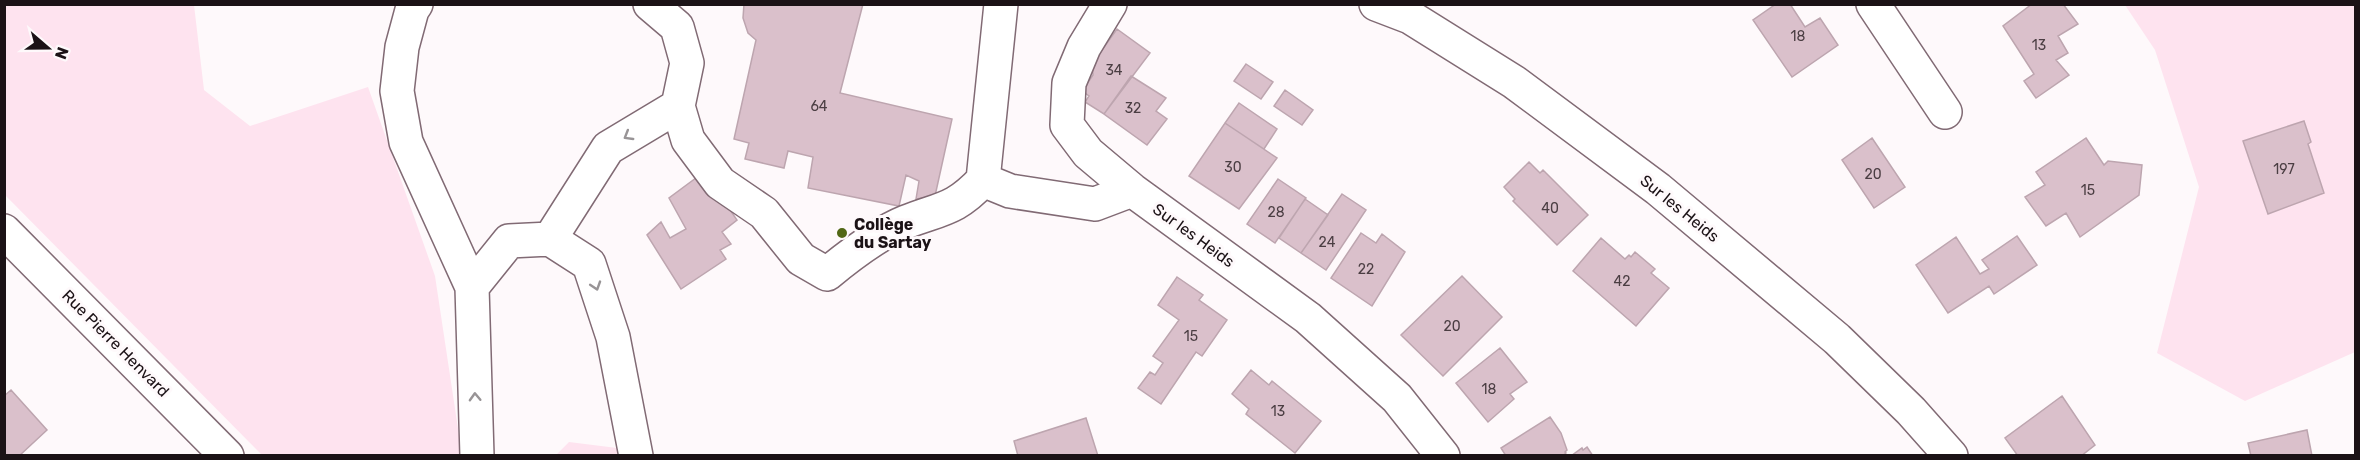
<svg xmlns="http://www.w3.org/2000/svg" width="2360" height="460" viewBox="0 0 2360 460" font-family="Rubik,sans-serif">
	<rect width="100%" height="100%" fill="#fef9fb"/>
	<!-- green -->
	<path fill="#fee3ef" d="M 4,5 L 194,5 L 204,90 L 250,126 L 368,87 L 435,276 L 462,455 L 262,455 L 5,195 Z
		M 2125,5 L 2355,5 L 2355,352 L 2245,401 L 2157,353 L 2199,187 L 2155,50 Z
		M 569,442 L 617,448 L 617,455 L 556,455 Z"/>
	<!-- building -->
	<path fill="#dac0cb" stroke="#bda5af" stroke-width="1.5" d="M 744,4 L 863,4 L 840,93 L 952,119 L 935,196 L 916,199 L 919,181 L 906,175 L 899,206 L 808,188 L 813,157 L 788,151 L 784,168 L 745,159 L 749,143 L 734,139 L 756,40 L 748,33 L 743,18 Z
		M 1776,4 L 1790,4 L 1805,27 L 1820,18 L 1838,45 L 1792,77 L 1753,20 Z
		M 2032,4 L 2063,4 L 2078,24 L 2058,36 L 2068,53 L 2056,60 L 2069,75 L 2036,98 L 2024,81 L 2034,74 L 2003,26 Z
		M 1117,29 L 1150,53 L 1104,114 L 1085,102 L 1089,96 L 1082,91 L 1093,75 L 1092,64 Z
		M 1246,64 L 1273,82 L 1261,99 L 1234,81 Z
		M 1131,76 L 1166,98 L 1156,111 L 1167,119 L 1147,145 L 1104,114 Z
		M 1285,90 L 1313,110 L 1302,125 L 1274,106 Z
		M 1239,103 L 1277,129 L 1264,149 L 1225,123 Z
		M 2304,121 L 2311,142 L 2308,144 L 2324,193 L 2268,214 L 2243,141 Z
		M 1225,123 L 1277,158 L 1239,209 L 1189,176 Z
		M 1872,138 L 1905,187 L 1874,208 L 1842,160 Z
		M 2086,138 L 2104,165 L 2108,161 L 2142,165 L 2139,195 L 2080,237 L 2066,213 L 2046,226 L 2025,197 L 2045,185 L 2036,172 Z
		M 1529,162 L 1540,173 L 1543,170 L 1588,215 L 1557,245 L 1513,201 L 1515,199 L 1504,187 Z
		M 704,172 L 737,220 L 722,232 L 731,244 L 720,250 L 726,259 L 681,289 L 647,235 L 661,222 L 670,238 L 686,229 L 669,198 Z
		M 1278,179 L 1306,198 L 1275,243 L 1247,224 Z
		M 1342,194 L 1366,210 L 1326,270 L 1301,253 Z
		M 1305,199 L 1328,215 L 1301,253 L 1279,238 Z
		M 1361,233 L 1376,243 L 1382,234 L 1405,252 L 1372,306 L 1331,278 Z
		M 2017,236 L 2037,265 L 1994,294 L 1989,286 L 1948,313 L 1916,265 L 1956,237 L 1980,274 L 1989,269 L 1982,260 Z
		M 1601,238 L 1625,259 L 1629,255 L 1631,257 L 1635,252 L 1655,269 L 1651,273 L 1669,288 L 1636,326 L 1573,271 Z
		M 1462,276 L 1502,317 L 1443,376 L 1401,335 Z
		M 1177,277 L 1203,295 L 1199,300 L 1227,320 L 1202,356 L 1196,352 L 1161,404 L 1138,388 L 1150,372 L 1155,375 L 1163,363 L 1153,356 L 1179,320 L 1158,305 Z
		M 1500,348 L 1527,382 L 1510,394 L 1514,399 L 1488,422 L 1456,383 Z
		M 1251,370 L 1269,385 L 1272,381 L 1321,421 L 1295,453 L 1246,414 L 1249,409 L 1232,394 Z
		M 11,390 L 47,430 L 19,456 L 4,456 L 4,396 Z
		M 2062,396 L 2095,445 L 2081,456 L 2018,456 L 2005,438 Z
		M 1550,417 L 1561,433 L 1567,450 L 1565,452 L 1566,453 L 1562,456 L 1506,456 L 1501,448 Z
		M 1086,418 L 1098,456 L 1018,456 L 1014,441 Z
		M 2307,430 L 2312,456 L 2251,456 L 2248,443 Z
		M 1587,447 L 1593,456 L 1571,456 L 1582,448 L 1583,450 Z"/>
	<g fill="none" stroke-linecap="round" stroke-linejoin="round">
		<!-- minor casing -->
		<g stroke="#816a74" stroke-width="36">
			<path id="minor" d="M 416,4 L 412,10 L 402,47 L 397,91 L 406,142 L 472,287
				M 650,4 L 677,27 L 687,63 L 678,106 L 688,140 L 720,183 L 764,213 L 801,259 L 827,274 C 850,255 879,233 906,222 C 942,208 955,210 983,180 L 1001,4
				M 1110,4 L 1084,47 L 1069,83 L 1067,125 L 1088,153 L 1132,190 L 1308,318 L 1397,398 L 1443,456
				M 1376,4 L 1410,17 L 1514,82 L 1658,189 L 1837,339 L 1911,411 L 1951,456
				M 1873,4 L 1945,112
				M 983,180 L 1010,191 L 1095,204 L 1132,190
				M 550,239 L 608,148 L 678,106
				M 477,456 L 472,287 L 509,241 L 550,239 L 589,264 L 613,337 L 636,456"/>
		</g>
		<!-- major casing -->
		<g stroke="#816a74" stroke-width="36">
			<path id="major" d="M 4,231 L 227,456"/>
		</g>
		<!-- minor -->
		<use href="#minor" stroke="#fff" stroke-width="33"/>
		<!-- major -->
		<use href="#major" stroke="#fff" stroke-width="33"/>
	</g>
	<!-- one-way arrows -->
	<defs><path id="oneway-chevron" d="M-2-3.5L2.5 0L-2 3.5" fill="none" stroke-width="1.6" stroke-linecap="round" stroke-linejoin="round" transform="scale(1.5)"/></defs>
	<g stroke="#989496">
		<use href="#oneway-chevron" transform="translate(628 136) rotate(149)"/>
		<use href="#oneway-chevron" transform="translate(596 286) rotate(72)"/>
		<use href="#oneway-chevron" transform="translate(475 397) rotate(-92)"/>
	</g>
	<!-- markers -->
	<circle fill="#516715" stroke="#fef9fb" stroke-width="2" cx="842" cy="233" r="6"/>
	<g text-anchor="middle" stroke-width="6" stroke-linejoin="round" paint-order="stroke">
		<!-- number labels -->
		<g font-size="14" fill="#4b3e43">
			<text x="1798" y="41">18</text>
			<text x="2039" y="50">13</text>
			<text x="1114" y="75">34</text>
			<text x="819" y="111">64</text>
			<text x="1133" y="113">32</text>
			<text x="1233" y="172">30</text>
			<text x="2284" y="174">197</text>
			<text x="1873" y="179">20</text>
			<text x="2088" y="195">15</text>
			<text x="1550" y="213">40</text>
			<text x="1276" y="217">28</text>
			<text x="1327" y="247">24</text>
			<text x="1366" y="274">22</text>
			<text x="1622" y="286">42</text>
			<text x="1452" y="331">20</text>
			<text x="1191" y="341">15</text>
			<text x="1489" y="394">18</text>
			<text x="1278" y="416">13</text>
		</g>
		<!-- street labels -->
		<g font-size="16" fill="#1b1216" stroke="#fef9fb">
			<text transform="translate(1680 208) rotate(39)" y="6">Sur les Heids</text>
			<text transform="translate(1194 235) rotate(36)" y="6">Sur les Heids</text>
			<text transform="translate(116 343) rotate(45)" y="6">Rue Pierre Henvard</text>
		</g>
		<!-- poi labels -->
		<g font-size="16" font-weight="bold" fill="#1b1216" stroke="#fef9fb" text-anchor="start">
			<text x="854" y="230">Collège<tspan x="854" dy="18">du Sartay</tspan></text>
		</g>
	</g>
	<!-- border -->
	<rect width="2360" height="460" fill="none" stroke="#1b1216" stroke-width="12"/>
	<!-- north arrow -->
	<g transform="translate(48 48) rotate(110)" stroke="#fef9fb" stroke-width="4.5" paint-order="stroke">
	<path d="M0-4.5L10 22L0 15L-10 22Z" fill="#1b1216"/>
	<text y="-9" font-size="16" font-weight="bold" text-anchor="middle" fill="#1b1216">N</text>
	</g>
</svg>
